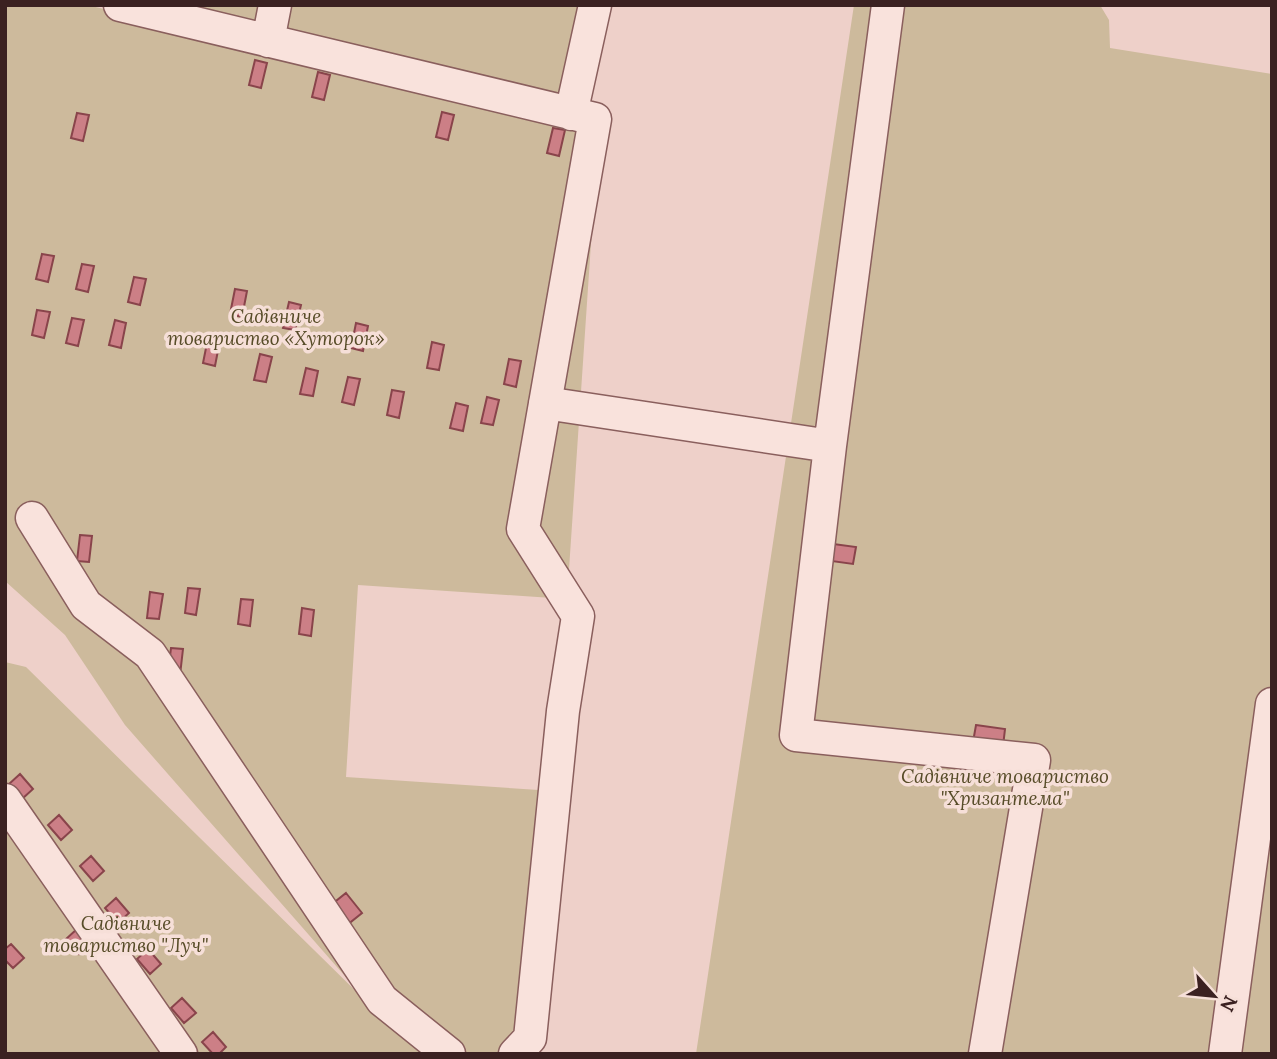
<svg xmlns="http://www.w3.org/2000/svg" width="1277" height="1059" viewBox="0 0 1277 1059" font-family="Lora,serif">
	<rect width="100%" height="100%" fill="#eed0c9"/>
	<!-- green -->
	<path fill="#cdba9c" d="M 5,5 L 87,5 L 599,125 L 567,599 L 358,585 L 346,777 L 554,791 L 523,1054 L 5,1054 L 5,662 L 26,667 L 372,1007 L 125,725 L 65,635 L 5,581 Z
		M 162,5 L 602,5 L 573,106 Z
		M 854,5 L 1100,5 L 1109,20 L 1110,48 L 1272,74 L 1272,1054 L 696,1054 Z"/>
	<!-- building -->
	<path fill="#cc7f86" stroke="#89444b" stroke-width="2" d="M 255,60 L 267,63 L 261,88 L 249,85 Z
		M 318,72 L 330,75 L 324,100 L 312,97 Z
		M 442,112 L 454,115 L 448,140 L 436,137 Z
		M 77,113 L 89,115 L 83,141 L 71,138 Z
		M 553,128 L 565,130 L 559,156 L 547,153 Z
		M 42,254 L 54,256 L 48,282 L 36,279 Z
		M 82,264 L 94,266 L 88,292 L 76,289 Z
		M 134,277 L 146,279 L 140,305 L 128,302 Z
		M 235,289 L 247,291 L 242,317 L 230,314 Z
		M 289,302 L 301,305 L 295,330 L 283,328 Z
		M 37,310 L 50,312 L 44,338 L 32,335 Z
		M 72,318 L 84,320 L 78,346 L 66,343 Z
		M 115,320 L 126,323 L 121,348 L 109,345 Z
		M 356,323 L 368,326 L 363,351 L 351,348 Z
		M 208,338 L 220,340 L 215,366 L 203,363 Z
		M 432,342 L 444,345 L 439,370 L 427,368 Z
		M 260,354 L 272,357 L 266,382 L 254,380 Z
		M 509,359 L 521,361 L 516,387 L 504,384 Z
		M 306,368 L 318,371 L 313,396 L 300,394 Z
		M 348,377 L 360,379 L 354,405 L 342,402 Z
		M 392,390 L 404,392 L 399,418 L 387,415 Z
		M 487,397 L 499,400 L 493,425 L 481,423 Z
		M 456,403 L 468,406 L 463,431 L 450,428 Z
		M 80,535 L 92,536 L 89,562 L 77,561 Z
		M 826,543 L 856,547 L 853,564 L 824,560 Z
		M 188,588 L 200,589 L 196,615 L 185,613 Z
		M 150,592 L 163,594 L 159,619 L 147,618 Z
		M 241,599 L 253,600 L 250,626 L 238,624 Z
		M 302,608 L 314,610 L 311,636 L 299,634 Z
		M 171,648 L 183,649 L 180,675 L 168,673 Z
		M 976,725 L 1005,729 L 1003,746 L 973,742 Z
		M 20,774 L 33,789 L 22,799 L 9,784 Z
		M 59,815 L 72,830 L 61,840 L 48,825 Z
		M 91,856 L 104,871 L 93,881 L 80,866 Z
		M 346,893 L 362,913 L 347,925 L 331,905 Z
		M 116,898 L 129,913 L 118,923 L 105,908 Z
		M 77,929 L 90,944 L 79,954 L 66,939 Z
		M 11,944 L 24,958 L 13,968 L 5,960 L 5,949 Z
		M 148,949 L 161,964 L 150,974 L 137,959 Z
		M 182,998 L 196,1013 L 184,1023 L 171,1008 Z
		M 213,1032 L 226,1047 L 219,1054 L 213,1054 L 202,1042 Z"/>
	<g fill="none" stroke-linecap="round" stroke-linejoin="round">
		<!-- minor casing -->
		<g stroke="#8a5f5d" stroke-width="35">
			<path id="minor" d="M 120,5 L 595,119 L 523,529 L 578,616 L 563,711 L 530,1038 L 515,1054
				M 888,5 L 830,446 L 796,735 L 1034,760 L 985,1054
				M 268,41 L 275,5
				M 571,114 L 595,5
				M 545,403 L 830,446
				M 32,518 L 86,605 L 150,654 L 382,1000 L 449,1054
				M 5,800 L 181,1054
				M 1225,1054 L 1272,704"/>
		</g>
		<!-- minor -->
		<use href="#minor" stroke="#f9e2dc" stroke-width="32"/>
	</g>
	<g text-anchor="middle" stroke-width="7" stroke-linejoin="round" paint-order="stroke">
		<!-- park labels -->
		<g font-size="19" font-style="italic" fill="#574c28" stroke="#f6dfd8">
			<text x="276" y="323">Садівниче<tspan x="276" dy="22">товариство «Хуторок»</tspan></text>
			<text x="1005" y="783">Садівниче товариство<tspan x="1005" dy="22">"Хризантема"</tspan></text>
			<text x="126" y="930">Садівниче<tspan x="126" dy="22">товариство "Луч"</tspan></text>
		</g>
	</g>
	<!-- border -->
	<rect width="1277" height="1059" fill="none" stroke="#3b2121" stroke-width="14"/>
	<!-- north arrow -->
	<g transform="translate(1214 996) rotate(117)" stroke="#f6dfd8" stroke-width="5" paint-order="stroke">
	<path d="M0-5L12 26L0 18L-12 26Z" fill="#3b2121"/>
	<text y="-10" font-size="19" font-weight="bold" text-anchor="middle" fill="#3b2121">N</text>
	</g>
</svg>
